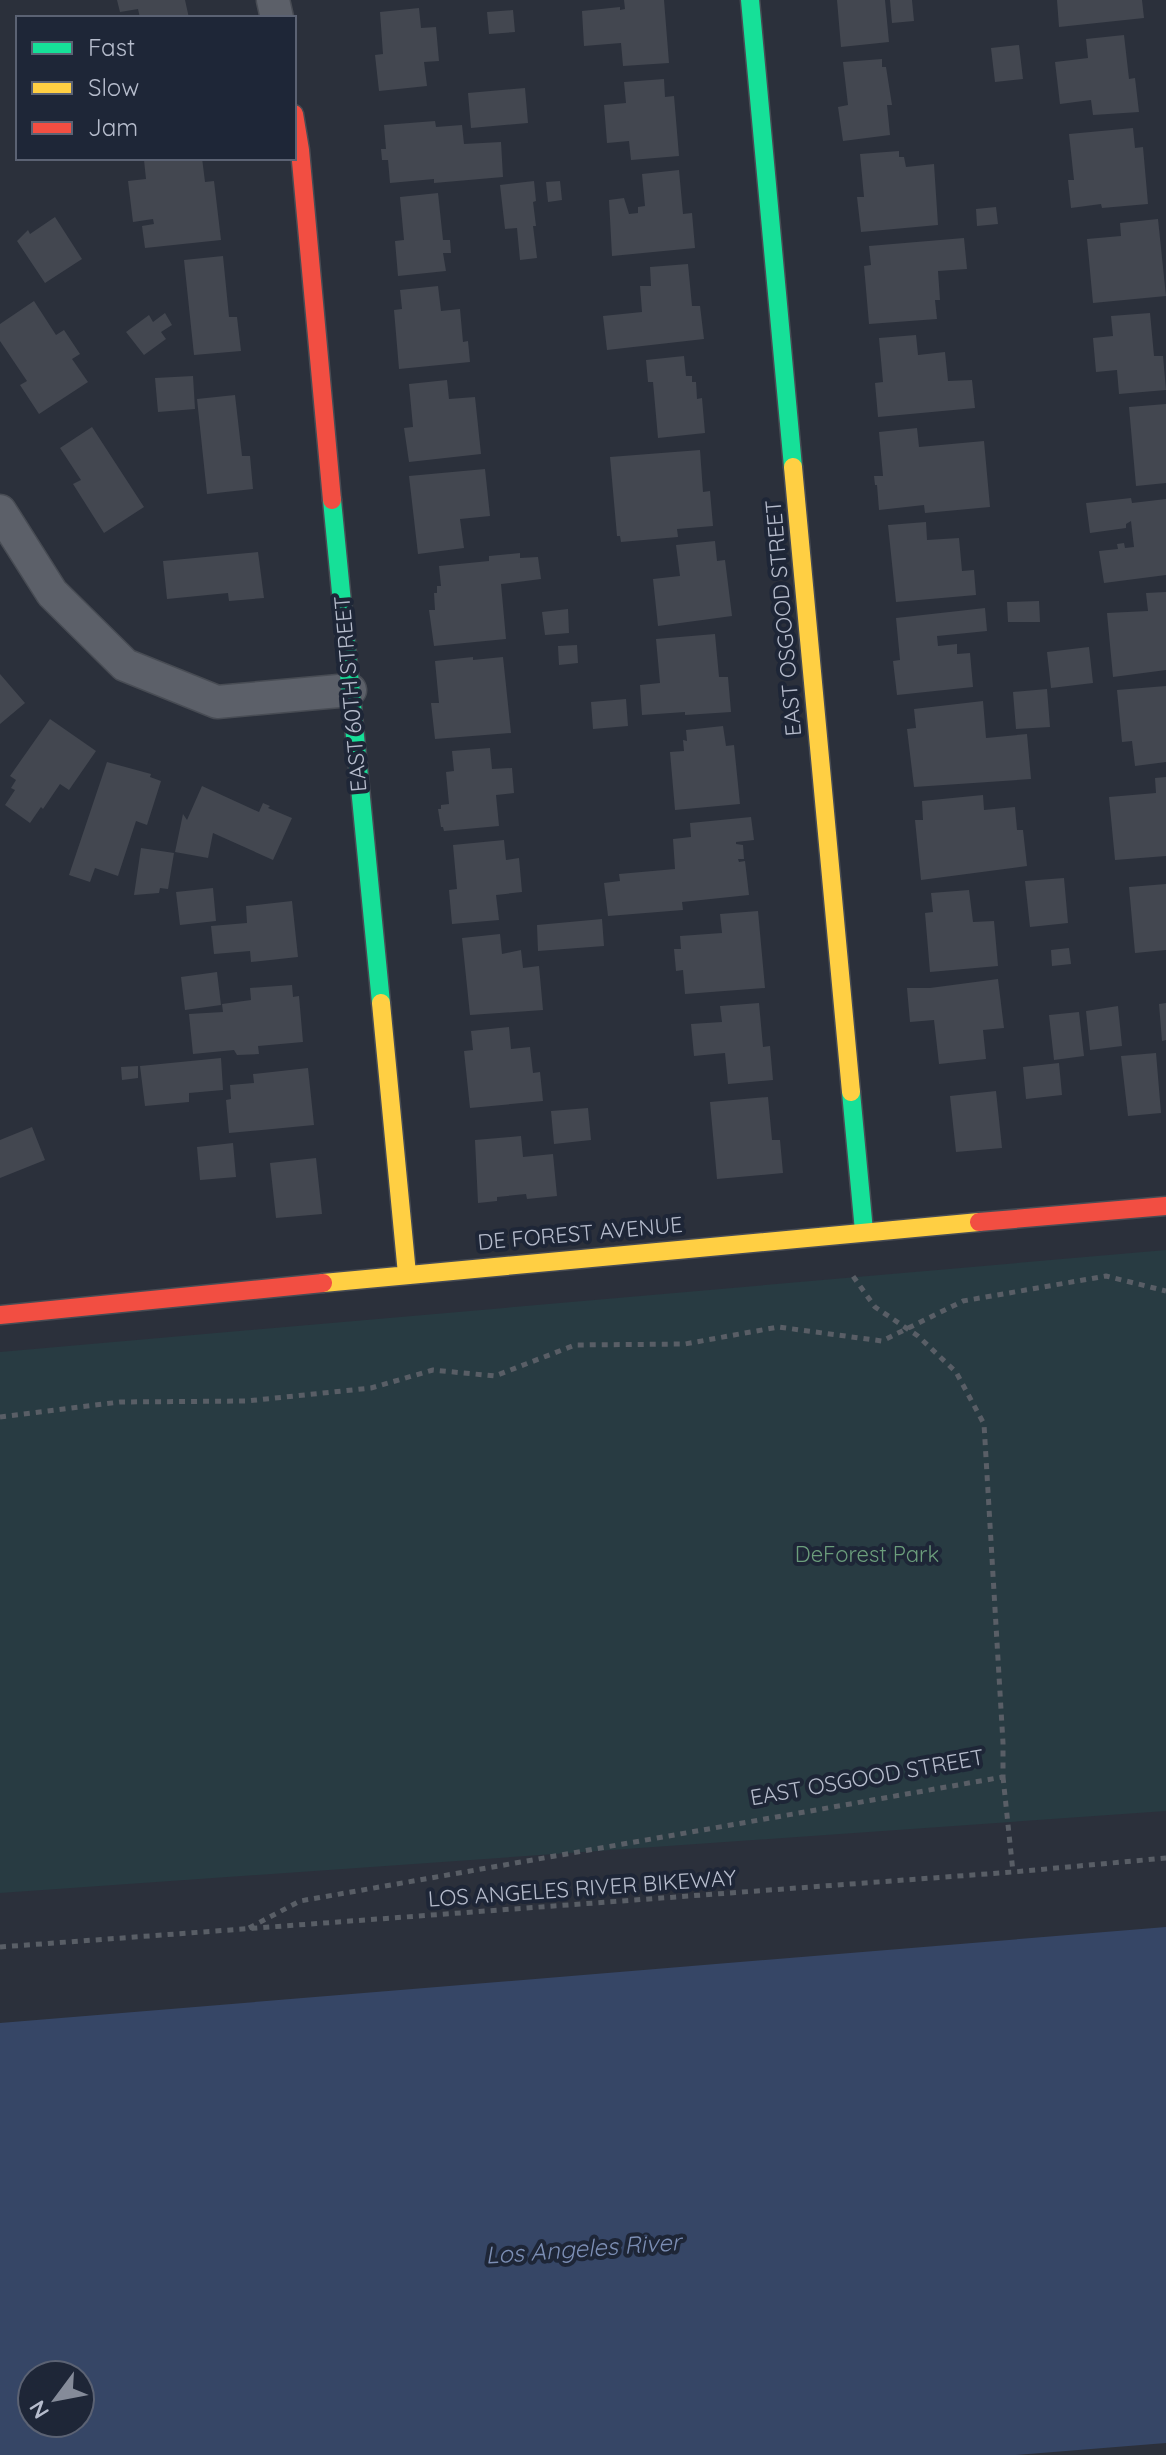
<svg xmlns="http://www.w3.org/2000/svg" width="1166" height="2455" viewBox="0 0 1166 2455" font-family="Quicksand,sans-serif">
	<rect width="100%" height="100%" fill="#2b303b"/>
	<!-- green -->
	<path fill="#283b42" d="M 1166,1250 L 1166,1811 L 0,1893 L 0,1352 Z"/>
	<!-- water -->
	<path fill="#364666" fill-rule="evenodd" d="M 1166,1927 L 1166,2443 L 1016,2455 L 0,2455 L 0,2023 ZM 32,2375 L 80,2375 L 80,2423 L 32,2423 Z"/>
	<!-- building -->
	<path fill="#434750" d="M 117,0 L 185,0 L 189,18 L 140,18 L 138,9 L 120,12 Z
		M 624,0 L 664,0 L 669,63 L 623,66 L 621,43 L 584,46 L 582,11 L 620,7 L 620,10 L 625,9 Z
		M 837,0 L 885,0 L 889,42 L 841,47 Z
		M 890,0 L 912,0 L 914,21 L 892,23 Z
		M 1057,0 L 1142,0 L 1144,18 L 1059,27 Z
		M 419,8 L 421,28 L 436,27 L 439,61 L 424,62 L 427,86 L 379,91 L 375,55 L 383,54 L 380,12 Z
		M 513,10 L 515,32 L 489,34 L 487,12 Z
		M 1124,35 L 1129,79 L 1135,78 L 1139,112 L 1093,115 L 1091,100 L 1060,104 L 1055,62 L 1088,58 L 1086,39 Z
		M 1019,45 L 1023,79 L 995,82 L 991,48 Z
		M 882,59 L 882,67 L 886,67 L 892,105 L 887,105 L 890,135 L 843,141 L 838,107 L 848,105 L 843,62 Z
		M 664,79 L 665,97 L 674,96 L 679,156 L 631,160 L 629,141 L 607,143 L 604,105 L 626,103 L 624,82 Z
		M 525,88 L 528,123 L 471,128 L 468,93 Z
		M 435,121 L 436,127 L 462,125 L 464,144 L 501,142 L 503,177 L 434,183 L 434,179 L 390,183 L 388,160 L 382,160 L 381,149 L 386,149 L 384,125 Z
		M 1133,128 L 1135,148 L 1143,147 L 1148,204 L 1102,208 L 1101,204 L 1071,208 L 1068,180 L 1074,180 L 1069,134 Z
		M 899,151 L 899,157 L 904,157 L 906,167 L 934,164 L 938,225 L 861,232 L 857,197 L 864,197 L 860,154 Z
		M 160,158 L 202,158 L 205,182 L 214,181 L 221,240 L 145,248 L 142,226 L 154,224 L 153,219 L 133,222 L 128,181 L 146,179 L 144,160 Z
		M 679,170 L 683,214 L 692,213 L 695,248 L 612,256 L 609,200 L 624,198 L 629,214 L 638,213 L 638,207 L 645,206 L 642,174 Z
		M 534,181 L 536,201 L 533,202 L 536,226 L 533,226 L 537,258 L 520,260 L 517,228 L 505,229 L 500,185 Z
		M 560,181 L 562,200 L 548,202 L 546,182 Z
		M 438,193 L 443,240 L 450,240 L 451,253 L 443,253 L 446,271 L 398,276 L 395,241 L 404,240 L 400,197 Z
		M 996,207 L 998,224 L 977,226 L 976,209 Z
		M 55,217 L 82,259 L 45,283 L 17,241 L 28,230 L 30,234 Z
		M 1158,219 L 1166,296 L 1093,303 L 1087,239 L 1121,236 L 1120,223 Z
		M 964,238 L 967,269 L 938,271 L 940,300 L 935,300 L 937,319 L 869,324 L 864,266 L 871,265 L 869,246 Z
		M 223,256 L 229,317 L 237,317 L 241,351 L 194,355 L 184,260 Z
		M 688,264 L 692,306 L 700,306 L 704,339 L 607,350 L 603,316 L 642,312 L 640,286 L 651,286 L 650,267 Z
		M 438,286 L 441,311 L 460,309 L 463,342 L 468,341 L 470,362 L 399,369 L 394,310 L 402,309 L 400,290 Z
		M 34,301 L 56,335 L 64,330 L 80,354 L 72,359 L 88,382 L 39,414 L 20,385 L 27,381 L 0,341 L 0,324 Z
		M 165,313 L 172,325 L 161,332 L 166,339 L 144,355 L 126,332 L 149,315 L 153,322 Z
		M 1150,313 L 1154,356 L 1163,356 L 1166,390 L 1119,394 L 1117,370 L 1096,372 L 1093,338 L 1113,336 L 1111,316 Z
		M 916,335 L 918,355 L 945,352 L 948,381 L 972,380 L 975,408 L 878,417 L 875,383 L 883,382 L 879,338 Z
		M 684,356 L 686,376 L 692,376 L 692,382 L 696,382 L 697,399 L 702,398 L 705,433 L 658,438 L 653,382 L 648,382 L 646,360 Z
		M 193,376 L 195,409 L 158,412 L 155,378 Z
		M 447,380 L 449,399 L 475,397 L 481,454 L 409,462 L 404,428 L 413,427 L 409,384 Z
		M 235,395 L 242,456 L 250,456 L 253,489 L 207,494 L 197,399 Z
		M 1166,404 L 1166,483 L 1136,486 L 1129,407 Z
		M 92,427 L 144,507 L 104,533 L 73,484 L 81,480 L 60,448 Z
		M 917,428 L 919,447 L 984,441 L 990,507 L 925,513 L 924,505 L 879,510 L 877,485 L 875,485 L 874,476 L 883,476 L 879,432 Z
		M 700,450 L 703,492 L 710,491 L 713,526 L 677,529 L 678,537 L 621,542 L 620,536 L 617,536 L 610,457 Z
		M 485,469 L 490,516 L 460,519 L 464,548 L 418,554 L 409,476 Z
		M 1131,498 L 1132,503 L 1166,499 L 1166,575 L 1104,583 L 1099,551 L 1118,549 L 1117,544 L 1124,543 L 1125,548 L 1134,547 L 1131,521 L 1126,524 L 1126,528 L 1090,533 L 1086,503 Z
		M 926,522 L 927,540 L 959,538 L 962,571 L 974,570 L 976,595 L 896,602 L 888,525 Z
		M 715,541 L 717,561 L 725,560 L 732,616 L 658,626 L 653,579 L 680,576 L 676,545 Z
		M 258,552 L 264,598 L 229,601 L 228,593 L 167,599 L 163,561 Z
		M 520,553 L 520,558 L 538,557 L 541,579 L 501,584 L 506,639 L 434,646 L 429,610 L 435,610 L 434,593 L 437,593 L 437,586 L 441,586 L 439,566 L 489,561 L 489,556 Z
		M 1166,592 L 1166,670 L 1113,677 L 1107,613 L 1148,611 L 1146,593 Z
		M 1039,601 L 1040,622 L 1008,622 L 1007,602 Z
		M 985,608 L 987,631 L 937,636 L 938,646 L 957,644 L 957,654 L 970,653 L 973,687 L 897,695 L 893,661 L 900,660 L 896,618 Z
		M 568,609 L 569,633 L 545,635 L 542,612 Z
		M 715,634 L 719,677 L 728,677 L 731,712 L 685,715 L 685,712 L 642,715 L 640,685 L 660,683 L 656,639 Z
		M 577,645 L 578,663 L 559,665 L 558,646 Z
		M 1089,647 L 1093,683 L 1051,688 L 1047,652 Z
		M 473,657 L 473,660 L 503,657 L 511,733 L 435,739 L 431,703 L 439,703 L 435,661 Z
		M 0,674 L 25,703 L 0,724 Z
		M 1166,686 L 1166,762 L 1135,766 L 1132,741 L 1122,742 L 1117,690 Z
		M 1047,689 L 1050,727 L 1016,729 L 1013,692 Z
		M 626,699 L 628,726 L 593,729 L 591,702 Z
		M 983,701 L 986,738 L 1027,734 L 1031,779 L 914,787 L 907,729 L 916,728 L 914,709 Z
		M 50,719 L 96,751 L 69,790 L 60,784 L 43,809 L 41,807 L 30,823 L 5,805 L 15,790 L 11,788 L 16,780 L 10,776 Z
		M 723,726 L 726,746 L 734,745 L 740,804 L 675,810 L 670,752 L 684,751 L 683,740 L 687,741 L 686,730 Z
		M 490,748 L 492,769 L 512,768 L 514,793 L 496,795 L 499,826 L 444,831 L 443,827 L 441,827 L 438,809 L 441,809 L 441,805 L 449,804 L 446,772 L 454,771 L 452,751 Z
		M 107,762 L 151,774 L 150,777 L 161,781 L 147,825 L 136,821 L 118,876 L 95,868 L 90,882 L 69,875 Z
		M 1166,777 L 1166,856 L 1115,860 L 1109,797 L 1156,793 L 1155,778 Z
		M 202,786 L 259,812 L 263,803 L 270,806 L 268,808 L 292,818 L 273,860 L 213,833 L 208,858 L 175,852 L 183,814 L 187,820 Z
		M 983,795 L 984,810 L 1015,807 L 1017,830 L 1023,830 L 1027,866 L 921,880 L 915,820 L 923,820 L 922,801 Z
		M 751,817 L 754,840 L 736,842 L 736,844 L 743,845 L 744,859 L 738,859 L 739,862 L 745,861 L 749,895 L 682,902 L 683,910 L 608,916 L 604,883 L 620,881 L 619,874 L 675,869 L 673,839 L 691,837 L 690,823 Z
		M 504,840 L 506,860 L 519,858 L 522,892 L 496,895 L 499,920 L 452,924 L 449,890 L 457,889 L 453,845 Z
		M 141,848 L 174,853 L 168,889 L 160,888 L 159,893 L 134,895 Z
		M 1064,878 L 1068,923 L 1030,927 L 1025,881 Z
		M 1166,884 L 1166,950 L 1135,953 L 1129,887 Z
		M 213,888 L 216,921 L 180,925 L 176,892 Z
		M 969,890 L 973,922 L 994,921 L 998,966 L 930,972 L 925,913 L 933,912 L 931,893 Z
		M 292,901 L 298,957 L 251,962 L 250,951 L 214,954 L 211,926 L 247,923 L 246,906 Z
		M 758,911 L 765,988 L 685,994 L 683,970 L 676,971 L 674,949 L 681,949 L 680,936 L 722,933 L 720,914 Z
		M 602,919 L 604,946 L 538,951 L 537,925 Z
		M 500,934 L 502,954 L 521,950 L 523,968 L 539,966 L 543,1010 L 470,1015 L 462,938 Z
		M 1069,948 L 1071,964 L 1052,966 L 1051,950 Z
		M 217,972 L 221,1005 L 185,1010 L 181,977 Z
		M 998,979 L 1004,1028 L 983,1030 L 986,1059 L 939,1064 L 934,1020 L 910,1022 L 907,988 L 930,988 Z
		M 292,985 L 293,997 L 299,996 L 303,1042 L 258,1046 L 259,1054 L 237,1055 L 234,1050 L 193,1054 L 189,1014 L 223,1012 L 222,1004 L 251,1000 L 250,988 Z
		M 759,1003 L 763,1047 L 770,1046 L 773,1080 L 728,1084 L 725,1053 L 694,1056 L 691,1024 L 722,1022 L 720,1006 Z
		M 1166,1003 L 1166,1040 L 1162,1041 L 1159,1004 Z
		M 1118,1006 L 1122,1046 L 1090,1050 L 1086,1011 Z
		M 1079,1012 L 1084,1056 L 1054,1060 L 1049,1015 Z
		M 509,1027 L 511,1049 L 530,1047 L 533,1073 L 540,1072 L 543,1101 L 470,1108 L 464,1051 L 473,1050 L 471,1031 Z
		M 1156,1053 L 1161,1113 L 1128,1116 L 1121,1056 Z
		M 221,1058 L 223,1090 L 189,1093 L 189,1102 L 145,1106 L 140,1066 Z
		M 1059,1063 L 1062,1095 L 1026,1099 L 1023,1067 Z
		M 138,1066 L 138,1078 L 122,1080 L 121,1067 Z
		M 308,1068 L 314,1125 L 229,1133 L 226,1100 L 231,1099 L 230,1085 L 254,1083 L 253,1074 Z
		M 996,1091 L 1002,1148 L 956,1152 L 950,1096 Z
		M 768,1097 L 772,1140 L 780,1140 L 783,1173 L 717,1179 L 710,1102 Z
		M 588,1108 L 591,1140 L 554,1144 L 551,1111 Z
		M 32,1127 L 45,1160 L 0,1178 L 0,1140 Z
		M 521,1136 L 523,1157 L 553,1154 L 557,1196 L 527,1199 L 526,1194 L 497,1197 L 497,1201 L 478,1203 L 475,1140 Z
		M 233,1143 L 236,1177 L 200,1180 L 197,1147 Z
		M 316,1158 L 322,1214 L 276,1218 L 270,1163 Z"/>
	<g fill="none" stroke-linecap="round" stroke-linejoin="round">
		<!-- street casing -->
		<g stroke="#484c54" stroke-width="35">
			<path id="street" d="M 273,0 L 277,18
				M 0,511 L 52,593 L 125,665 L 217,702 L 350,690"/>
		</g>
		<!-- fast casing -->
		<g stroke="#484c54" stroke-width="21">
			<path id="fast" d="M 750,0 L 793,467
				M 332,500 L 381,1003
				M 851,1092 L 864,1231"/>
		</g>
		<!-- slow casing -->
		<g stroke="#484c54" stroke-width="21">
			<path id="slow" d="M 793,467 L 851,1092
				M 381,1003 L 407,1274
				M 323,1283 L 979,1222"/>
		</g>
		<!-- jam casing -->
		<g stroke="#484c54" stroke-width="21">
			<path id="jam" d="M 294,114 L 300,150 L 332,500
				M 979,1222 L 1166,1206
				M 0,1315 L 323,1283"/>
		</g>
		<!-- path -->
		<path stroke="#595e66" stroke-width="5" stroke-dasharray="6 6" stroke-linecap="butt" d="M 0,1417 L 120,1402 L 247,1401 L 371,1388 L 433,1370 L 495,1376 L 575,1345 L 685,1344 L 778,1327 L 882,1341 L 963,1301 L 1106,1276 L 1166,1291
			M 1003,1777 L 1013,1872
			M 249,1928 L 300,1901 L 1003,1777 L 1003,1743 L 984,1424 L 956,1372 L 918,1336 L 875,1307 L 850,1272
			M 0,1947 L 1013,1872 L 1166,1858"/>
		<!-- street -->
		<use href="#street" stroke="#5c6069" stroke-width="32"/>
		<!-- fast -->
		<use href="#fast" stroke="#16e098" stroke-width="18"/>
		<!-- slow -->
		<use href="#slow" stroke="#ffcf43" stroke-width="18"/>
		<!-- jam -->
		<use href="#jam" stroke="#f24e42" stroke-width="18"/>
	</g>
	<g text-anchor="middle" stroke-width="8" stroke-linejoin="round" paint-order="stroke">
		<!-- street labels -->
		<g font-size="22" fill="#b6bccc" stroke="#1e2637">
			<text transform="translate(783 618) rotate(-95)" y="8">EAST OSGOOD STREET</text>
			<text transform="translate(350 694) rotate(-95)" y="8">EAST 60TH STREET</text>
			<text transform="translate(580 1233) rotate(-5)" y="8">DE FOREST AVENUE</text>
			<text transform="translate(867 1777) rotate(-10)" y="8">EAST OSGOOD STREET</text>
			<text transform="translate(582 1888) rotate(-4)" y="8">LOS ANGELES RIVER BIKEWAY</text>
		</g>
		<!-- park labels -->
		<g font-size="22" fill="#6c9e7c" stroke="#1e2637">
			<text x="867" y="1562">DeForest Park</text>
		</g>
		<!-- water labels -->
		<g font-size="24" font-style="italic" fill="#7c8eb4" stroke="#1e2637">
			<text transform="translate(583 2249) rotate(-4)" y="8">Los Angeles River</text>
		</g>
	</g>
	<!-- legend -->
	<rect x="16" y="16" width="280" height="144" fill="#1e2637" stroke="#5b6273" stroke-width="2"/>
	<rect x="32" y="42" width="40" height="12" fill="#16e098" stroke="#5b6273" stroke-width="2"/>
	<text x="88" y="56" font-size="24" fill="#b6bccc">Fast</text>
	<rect x="32" y="82" width="40" height="12" fill="#ffcf43" stroke="#5b6273" stroke-width="2"/>
	<text x="88" y="96" font-size="24" fill="#b6bccc">Slow</text>
	<rect x="32" y="122" width="40" height="12" fill="#f24e42" stroke="#5b6273" stroke-width="2"/>
	<text x="88" y="136" font-size="24" fill="#b6bccc">Jam</text>
	<!-- north arrow -->
	<g transform="translate(56 2399) rotate(238)"><circle r="38" fill="#1e2637" stroke="#5b6273" stroke-width="2"/>
	<path d="M0-6L14 30L0 20L-14 30Z" fill="#858b99"/>
	<text y="-12" font-size="22" font-weight="bold" text-anchor="middle" fill="#b6bccc">N</text>
	</g>
</svg>
